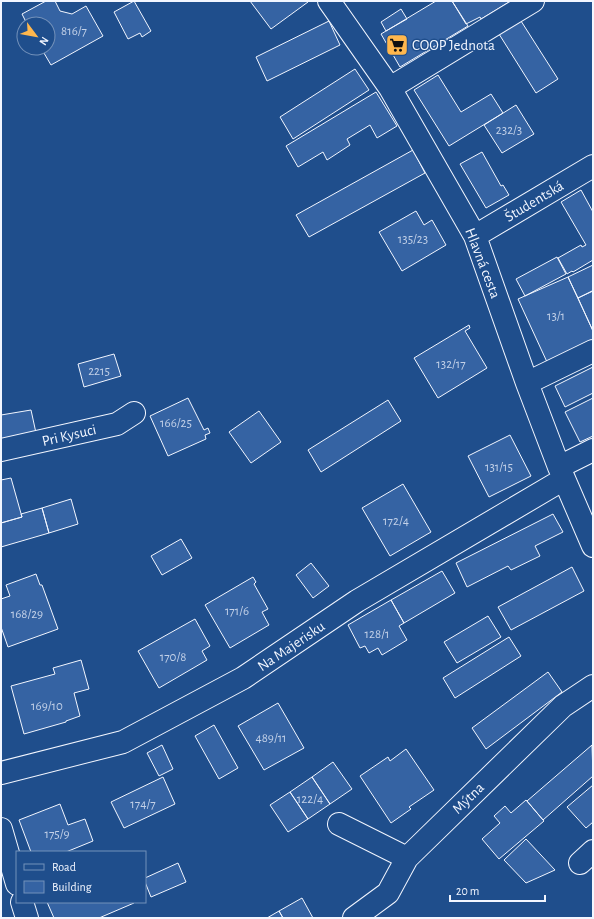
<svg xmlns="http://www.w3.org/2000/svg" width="594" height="919" viewBox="0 0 594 919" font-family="'Alegreya Sans',sans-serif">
	<rect width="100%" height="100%" fill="#1f4e8c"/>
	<!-- building -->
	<path fill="#3563a3" stroke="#f2f6ff" d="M 46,1 L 55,1 L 60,11 L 72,14 L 86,6 L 103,36 L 51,65 L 41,48 L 48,48 L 48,24 L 27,24 L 22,14 Z
		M 134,1 L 151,31 L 142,37 L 140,33 L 128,39 L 114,12 Z
		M 250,1 L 307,1 L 308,2 L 271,29 Z
		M 436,1 L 452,1 L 468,26 L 400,67 L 381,34 Z
		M 452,1 L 508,1 L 509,2 L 481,19 L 480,17 L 466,24 Z
		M 401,9 L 407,19 L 386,31 L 381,22 Z
		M 329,21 L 340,45 L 267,81 L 256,57 Z
		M 521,21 L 558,79 L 536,93 L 499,34 Z
		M 355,69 L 369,90 L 293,139 L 280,117 Z
		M 438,75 L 461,112 L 491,94 L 503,113 L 449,146 L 414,90 Z
		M 376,92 L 397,126 L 377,138 L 370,125 L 347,139 L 350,145 L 327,160 L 323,152 L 298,167 L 286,146 Z
		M 516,105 L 534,134 L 502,153 L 484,125 Z
		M 413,150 L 425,173 L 309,237 L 296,215 Z
		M 482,152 L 501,186 L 503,185 L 509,195 L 486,208 L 460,164 Z
		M 581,190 L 593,212 L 593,260 L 573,272 L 572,271 L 567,274 L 558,258 L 581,245 L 582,247 L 586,245 L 561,202 Z
		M 416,211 L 424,225 L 432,220 L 446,245 L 402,271 L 379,232 Z
		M 557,257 L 566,274 L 525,296 L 516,279 Z
		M 593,265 L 593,291 L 578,298 L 568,277 Z
		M 568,277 L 593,331 L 593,340 L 547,362 L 518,299 Z
		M 592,291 L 593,293 L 593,331 L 578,298 Z
		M 469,325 L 470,328 L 465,331 L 487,368 L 438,398 L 414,358 Z
		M 114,354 L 121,376 L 84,387 L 78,364 Z
		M 593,367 L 593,393 L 565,407 L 555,386 Z
		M 188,398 L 204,430 L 208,428 L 210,433 L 205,435 L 206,439 L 168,456 L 150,416 Z
		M 593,398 L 593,436 L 580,442 L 565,412 Z
		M 388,400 L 401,421 L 321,472 L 308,450 Z
		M 31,410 L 36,433 L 1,440 L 1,415 Z
		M 259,411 L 281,442 L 251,463 L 229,432 Z
		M 510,435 L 531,476 L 489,497 L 468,456 Z
		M 11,478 L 22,517 L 1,523 L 1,480 Z
		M 403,484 L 431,532 L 390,556 L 362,508 Z
		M 71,499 L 78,524 L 49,533 L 42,508 Z
		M 42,508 L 49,533 L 1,547 L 1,523 L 22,517 L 21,514 Z
		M 553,514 L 563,532 L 535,546 L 540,556 L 511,570 L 508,566 L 467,587 L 456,563 Z
		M 181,539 L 192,558 L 162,575 L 151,556 Z
		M 311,563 L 329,586 L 313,598 L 296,575 Z
		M 572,567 L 584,591 L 511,630 L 498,607 Z
		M 442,571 L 455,593 L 404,623 L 391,600 Z
		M 36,574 L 40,585 L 42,585 L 58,629 L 8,647 L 1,627 L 1,599 L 10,596 L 6,585 Z
		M 253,577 L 256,582 L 254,584 L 268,609 L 262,612 L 269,625 L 230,648 L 205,605 Z
		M 391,600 L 404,623 L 399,626 L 407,640 L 382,655 L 378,648 L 369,653 L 365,646 L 360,648 L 348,625 Z
		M 488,616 L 501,637 L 457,663 L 444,642 Z
		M 195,619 L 210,646 L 202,651 L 207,660 L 159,688 L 138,651 Z
		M 509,637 L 521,656 L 455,698 L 443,678 Z
		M 81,660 L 89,689 L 74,693 L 80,716 L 66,721 L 66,722 L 24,734 L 11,686 L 55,674 L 53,668 Z
		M 548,672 L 562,692 L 486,749 L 472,728 Z
		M 278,703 L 304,748 L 264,770 L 238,726 Z
		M 214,725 L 238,768 L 219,779 L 195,736 Z
		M 162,745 L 173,769 L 159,776 L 147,753 Z
		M 592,745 L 593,776 L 543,820 L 527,801 Z
		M 406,749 L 434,790 L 409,807 L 411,809 L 391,823 L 360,776 L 388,757 L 390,761 Z
		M 333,762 L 352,789 L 330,804 L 312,777 Z
		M 163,777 L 175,804 L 124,828 L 111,802 Z
		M 312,777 L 330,804 L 308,819 L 290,792 Z
		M 593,785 L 593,822 L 586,828 L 567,807 Z
		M 290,792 L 308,819 L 288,832 L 270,805 Z
		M 526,800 L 544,821 L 499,859 L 482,839 L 500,823 L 494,816 L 505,806 L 511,813 Z
		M 60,804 L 68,825 L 85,819 L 93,841 L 66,852 L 31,852 L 19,820 Z
		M 526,839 L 555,870 L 526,883 L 504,860 Z
		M 178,863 L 186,882 L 151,897 L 145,882 L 145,878 Z
		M 302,898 L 313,918 L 283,918 L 279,911 Z
		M 47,902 L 133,902 L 134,903 L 99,918 L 54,918 Z
		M 279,911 L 283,918 L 267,918 Z"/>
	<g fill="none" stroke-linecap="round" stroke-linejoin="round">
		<!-- minor casing -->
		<g stroke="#f2f6ff" stroke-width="24">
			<path id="minor" d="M 329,1 L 390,88 L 475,236 L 527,383 L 559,467 L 593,546
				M 390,88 L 533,1
				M 475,236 L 593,166
				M 527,383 L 593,351
				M 1,450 L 117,424 L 134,413
				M 559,467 L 593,450
				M 1,773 L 123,742 L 243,678 L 357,601 L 564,479
				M 339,824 L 407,858
				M 1,829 L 17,884
				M 580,863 L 593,851
				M 22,902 L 27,918
				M 354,918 L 388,893 L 407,858 L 563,706 L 593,686"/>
		</g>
		<!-- minor -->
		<use href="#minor" stroke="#1f4e8c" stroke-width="22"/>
	</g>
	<!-- icons -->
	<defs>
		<g id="supermarket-square" transform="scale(1.15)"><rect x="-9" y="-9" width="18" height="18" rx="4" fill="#ffb74d" stroke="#1f4e8c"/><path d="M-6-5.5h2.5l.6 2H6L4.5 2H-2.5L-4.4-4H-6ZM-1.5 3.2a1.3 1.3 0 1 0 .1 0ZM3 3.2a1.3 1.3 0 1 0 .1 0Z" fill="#111"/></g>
	</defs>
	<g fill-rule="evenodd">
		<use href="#supermarket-square" x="397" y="45"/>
	</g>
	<g text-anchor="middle" stroke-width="3" stroke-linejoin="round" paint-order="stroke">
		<!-- number labels -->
		<g font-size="13" fill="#c3d1e8">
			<text x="74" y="35">816/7</text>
			<text x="509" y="134">232/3</text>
			<text x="413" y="243">135/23</text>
			<text x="556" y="320">13/1</text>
			<text x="451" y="368">132/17</text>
			<text x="99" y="375">2215</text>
			<text x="176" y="427">166/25</text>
			<text x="499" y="471">131/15</text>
			<text x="396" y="525">172/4</text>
			<text x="237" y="615">171/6</text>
			<text x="27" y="618">168/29</text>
			<text x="377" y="638">128/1</text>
			<text x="173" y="661">170/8</text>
			<text x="47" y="710">169/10</text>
			<text x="271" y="742">489/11</text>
			<text x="310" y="803">122/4</text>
			<text x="143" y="808">174/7</text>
			<text x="57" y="838">175/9</text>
		</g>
		<!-- poi labels -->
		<g font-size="15" fill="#f2f6ff" stroke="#1f4e8c" text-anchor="start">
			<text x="412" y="50">COOP Jednota</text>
		</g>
		<!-- street labels -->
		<g font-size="15" fill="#f2f6ff" stroke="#1f4e8c">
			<text transform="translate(534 201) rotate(-31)" y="5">Študentská</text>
			<text transform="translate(483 263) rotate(69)" y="5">Hlavná cesta</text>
			<text transform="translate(69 435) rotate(-13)" y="5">Pri Kysuci</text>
			<text transform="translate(291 646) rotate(-34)" y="5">Na Majerisku</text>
			<text transform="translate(468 798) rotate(-44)" y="5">Mýtna</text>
		</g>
	</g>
	<!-- border -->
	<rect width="594" height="919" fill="none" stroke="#f2f6ff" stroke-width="4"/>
	<!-- legend -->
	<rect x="16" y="851" width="130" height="52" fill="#1f4e8c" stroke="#7391ba"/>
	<rect x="24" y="864" width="20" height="6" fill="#1f4e8c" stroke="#7391ba"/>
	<text x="52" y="871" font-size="12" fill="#f2f6ff">Road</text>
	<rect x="24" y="881" width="20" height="12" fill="#3563a3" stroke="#7391ba"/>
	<text x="52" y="891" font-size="12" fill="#f2f6ff">Building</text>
	<!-- north arrow -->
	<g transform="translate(36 36) rotate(122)"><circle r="19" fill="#1f4e8c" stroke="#7391ba"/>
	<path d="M0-3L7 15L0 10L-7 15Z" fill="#ffb74d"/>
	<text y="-6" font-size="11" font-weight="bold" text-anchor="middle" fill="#f2f6ff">N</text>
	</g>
	<!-- scale -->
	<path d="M450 895v6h95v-6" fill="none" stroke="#f2f6ff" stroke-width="2"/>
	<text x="456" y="895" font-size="12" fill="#f2f6ff" stroke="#1f4e8c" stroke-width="3" paint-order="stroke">20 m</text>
</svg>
